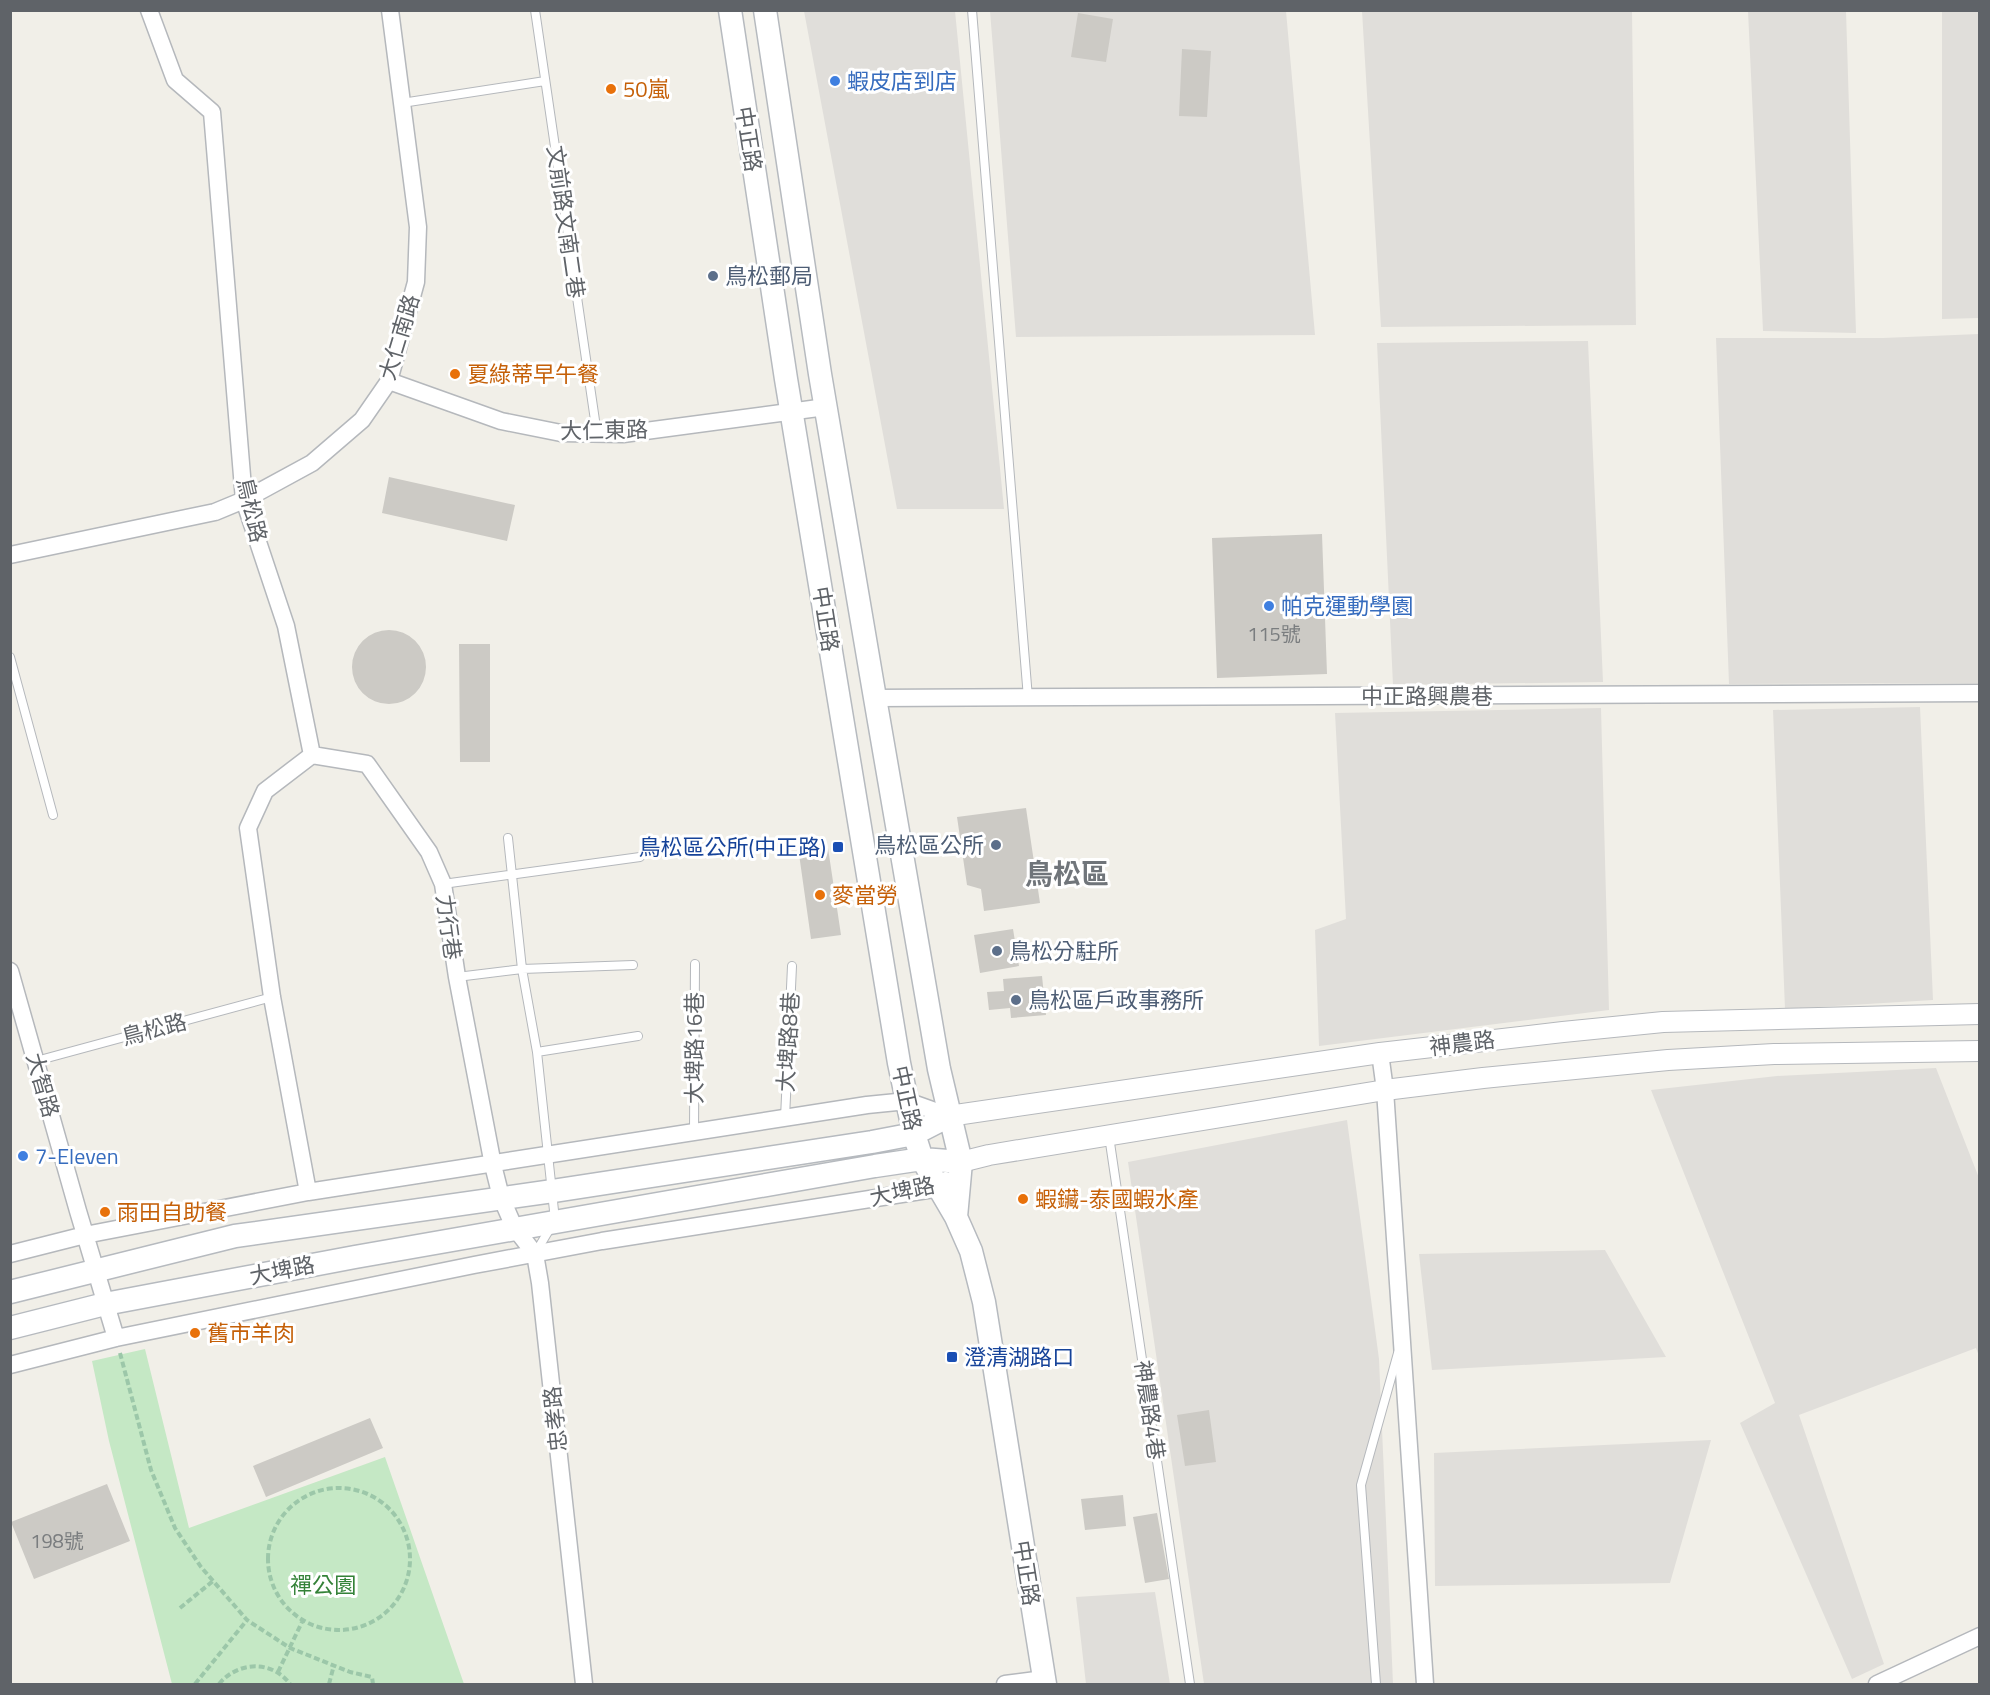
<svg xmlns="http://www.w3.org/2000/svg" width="1990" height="1695" viewBox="0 0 1990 1695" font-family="'Titillium Web','Noto Sans TC',sans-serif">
	<rect width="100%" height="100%" fill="#f1efe8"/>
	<!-- industrial -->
	<path fill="#e0deda" d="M 804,11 L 955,11 L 1004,509 L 897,509 Z
		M 990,11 L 1286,11 L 1315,335 L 1016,337 Z
		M 1362,11 L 1632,11 L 1636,325 L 1381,327 Z
		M 1748,11 L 1846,11 L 1856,333 L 1763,331 Z
		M 1942,11 L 1979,11 L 1979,318 L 1942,319 Z
		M 1979,334 L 1979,683 L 1729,684 L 1716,338 L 1883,338 Z
		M 1588,341 L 1603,682 L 1393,685 L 1377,343 Z
		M 1920,707 L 1933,1000 L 1785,1009 L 1773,710 Z
		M 1601,708 L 1609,1010 L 1319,1046 L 1315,930 L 1346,919 L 1335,713 Z
		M 1936,1068 L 1979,1178 L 1979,1356 L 1976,1348 L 1799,1415 L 1884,1664 L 1852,1679 L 1740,1423 L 1775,1403 L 1651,1090 L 1777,1076 Z
		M 1347,1120 L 1379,1359 L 1393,1684 L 1204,1684 L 1128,1162 Z
		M 1605,1250 L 1666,1357 L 1432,1370 L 1419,1254 Z
		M 1711,1440 L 1670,1583 L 1435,1586 L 1434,1453 Z
		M 1155,1592 L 1170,1684 L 1086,1684 L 1076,1597 Z"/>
	<!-- green -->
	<path fill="#c5e8c5" d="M 145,1349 L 189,1528 L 385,1457 L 464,1684 L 172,1684 L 109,1441 L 92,1361 Z"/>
	<!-- building -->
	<path fill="#cccac5" d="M 1078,13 L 1113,19 L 1106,62 L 1071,57 Z
		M 1182,49 L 1211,51 L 1207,117 L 1179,116 Z
		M 389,477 L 515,505 L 507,541 L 382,513 Z
		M 1322,534 L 1327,674 L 1217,678 L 1212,538 Z
		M352 667a37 37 0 1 1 74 0a37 37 0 1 1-74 0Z
		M 459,644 L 490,644 L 490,762 L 460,762 Z
		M 1026,808 L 1040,903 L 984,911 L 981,889 L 967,885 L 957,817 Z
		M 828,848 L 841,935 L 811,939 L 799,854 Z
		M 1013,929 L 1019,966 L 980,973 L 974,935 Z
		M 1042,976 L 1046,1015 L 1011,1018 L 1010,1008 L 989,1010 L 987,992 L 1004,991 L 1003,979 Z
		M 1209,1410 L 1216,1462 L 1185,1466 L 1177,1415 Z
		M 370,1418 L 383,1448 L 266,1497 L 253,1466 Z
		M 107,1484 L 130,1541 L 34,1579 L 11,1522 Z
		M 1123,1495 L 1126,1526 L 1085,1530 L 1081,1499 Z
		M 1157,1513 L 1169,1579 L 1145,1583 L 1133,1517 Z"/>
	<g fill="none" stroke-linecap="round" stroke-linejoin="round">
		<!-- service casing -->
		<g stroke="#b5b8bc" stroke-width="10">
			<path id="service" d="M 535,10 L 597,434
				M 972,10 L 1028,698
				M 402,103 L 545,81
				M 10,657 L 53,815
				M 508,838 L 522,969 L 537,1052 L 555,1220 L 536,1252
				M 443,884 L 640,857
				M 457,977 L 522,969 L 633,965
				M 537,1052 L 638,1036
				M 36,1061 L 272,997
				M 785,1118 L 792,966
				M 694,1133 L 695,964
				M 1109,1136 L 1190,1684
				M 1376,1684 L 1361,1485 L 1398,1353"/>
		</g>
		<!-- minor casing -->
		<g stroke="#b5b8bc" stroke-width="19">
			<path id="minor" d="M 149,10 L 175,80 L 212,112 L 244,500 L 286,626 L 312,755 L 265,791 L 248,828 L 272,997 L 308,1192
				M 389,381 L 501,421 L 561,433 L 623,434 L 826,407
				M 10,555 L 215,512 L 244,500 L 312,463 L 362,420 L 389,381 L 416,282 L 418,227 L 390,10
				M 875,698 L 1980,693
				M 312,755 L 367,764 L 429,852 L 443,884 L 457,977 L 493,1165 L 501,1197 L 514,1227 L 535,1254 L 540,1283 L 584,1684
				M 10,971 L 78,1211 L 116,1338
				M 1380,1053 L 1385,1090 L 1425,1684
				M 10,1254 L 85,1235 L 308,1192 L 867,1105 L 907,1101 L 949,1116
				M 10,1365 L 116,1338 L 474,1265 L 602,1241 L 940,1188 L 946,1180
				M 1005,1684 L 1044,1679
				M 1877,1684 L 1980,1636"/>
		</g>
		<!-- tertiary casing -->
		<g stroke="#b5b8bc" stroke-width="22">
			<path id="tertiary" d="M 949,1116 L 1380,1053 L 1563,1032 L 1663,1022 L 1980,1014
				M 961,1162 L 989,1155 L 1385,1090 L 1483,1078 L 1668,1060 L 1774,1054 L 1980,1051"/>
		</g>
		<!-- secondary casing -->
		<g stroke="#b6babf" stroke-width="25">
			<path id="secondary" d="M 730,10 L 786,379 L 899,1063 L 914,1134 L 922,1159 L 956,1217 L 971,1251 L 984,1302 L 1045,1684
				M 765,10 L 820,374 L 875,698 L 939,1069 L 961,1162 L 956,1217
				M 10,1292 L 235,1236 L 553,1191 L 872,1142 L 914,1134 L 949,1116
				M 10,1328 L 105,1304 L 355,1257 L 875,1166 L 922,1159 L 961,1162"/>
		</g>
		<!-- path -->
		<path stroke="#9cc7a9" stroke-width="4" stroke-dasharray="6 3" stroke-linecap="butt" d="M 120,1353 L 151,1470 L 175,1528 L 201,1567 L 247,1620 L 290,1648 L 350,1672 L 372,1677 L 373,1684
			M268 1559a71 71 0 1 1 142 0a71 71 0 1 1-142 0Z
			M 180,1608 L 213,1581
			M 278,1672 L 302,1622
			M 195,1684 L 247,1620
			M 219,1684 C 238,1661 272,1660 290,1684
			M 329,1684 L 334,1665"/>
		<!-- service -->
		<use href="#service" stroke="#fff" stroke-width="8"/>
		<!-- minor -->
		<use href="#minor" stroke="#fff" stroke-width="16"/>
		<!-- tertiary -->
		<use href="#tertiary" stroke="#fff" stroke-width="20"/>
		<!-- secondary -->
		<use href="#secondary" stroke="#fff" stroke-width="22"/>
	</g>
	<!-- markers -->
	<g fill="#3f7fe0" stroke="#fff" stroke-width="2">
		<circle cx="835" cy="81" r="6"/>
		<circle cx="1269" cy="606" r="6"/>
		<circle cx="23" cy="1156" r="6"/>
	</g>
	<g fill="#e8710a" stroke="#fff" stroke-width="2">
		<circle cx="611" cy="89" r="6"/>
		<circle cx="455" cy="374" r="6"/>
		<circle cx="820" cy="895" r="6"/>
		<circle cx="1023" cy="1199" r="6"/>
		<circle cx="105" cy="1212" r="6"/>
		<circle cx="195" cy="1333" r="6"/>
	</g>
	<g fill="#5c6f8a" stroke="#fff" stroke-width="2">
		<circle cx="713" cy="276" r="6"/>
		<circle cx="996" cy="845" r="6"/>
		<circle cx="997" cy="951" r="6"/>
		<circle cx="1016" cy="1000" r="6"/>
	</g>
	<g fill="#1a4fb4" stroke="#fff" stroke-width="2">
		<rect x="832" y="841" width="12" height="12" rx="3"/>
		<rect x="946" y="1351" width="12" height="12" rx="3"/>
	</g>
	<g text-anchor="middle" stroke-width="6" stroke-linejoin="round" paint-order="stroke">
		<!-- number labels -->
		<g font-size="20" fill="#7a7d7f">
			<text x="1274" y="641">115號</text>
			<text x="57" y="1548">198號</text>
		</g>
		<!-- shop labels -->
		<g font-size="22" fill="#366cbe" stroke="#fff" text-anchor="start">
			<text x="847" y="89">蝦皮店到店</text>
			<text x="1281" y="614">帕克運動學園</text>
			<text x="35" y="1164">7-Eleven</text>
		</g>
		<!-- food labels -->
		<g font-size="22" fill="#c56008" stroke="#fff" text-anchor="start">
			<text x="623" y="97">50嵐</text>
			<text x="467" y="382">夏綠蒂早午餐</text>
			<text x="832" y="903">麥當勞</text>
			<text x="1035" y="1207">蝦鑶-泰國蝦水產</text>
			<text x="117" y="1220">雨田自助餐</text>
			<text x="207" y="1341">舊市羊肉</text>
		</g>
		<!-- street labels -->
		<g font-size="22" fill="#5f6368" stroke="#fff">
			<text transform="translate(749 139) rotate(81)" y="8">中正路</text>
			<text transform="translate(566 222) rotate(82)" y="8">文前路文南二巷</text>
			<text transform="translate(399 337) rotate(-73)" y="8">大仁南路</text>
			<text transform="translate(604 430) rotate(-1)" y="8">大仁東路</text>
			<text transform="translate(252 510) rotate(77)" y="8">鳥松路</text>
			<text transform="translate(826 619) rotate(81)" y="8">中正路</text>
			<text x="1427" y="704">中正路興農巷</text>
			<text transform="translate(449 927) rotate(82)" y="8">力行巷</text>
			<text transform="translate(154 1029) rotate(-15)" y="8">鳥松路</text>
			<text transform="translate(788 1042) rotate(-87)" y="8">大埤路8巷</text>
			<text transform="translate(1462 1043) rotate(-7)" y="8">神農路</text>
			<text transform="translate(694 1048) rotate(-90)" y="8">大埤路16巷</text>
			<text transform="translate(43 1085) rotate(74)" y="8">大智路</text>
			<text transform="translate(907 1098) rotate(78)" y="8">中正路</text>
			<text transform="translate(902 1191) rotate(-12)" y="8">大埤路</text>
			<text transform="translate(282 1270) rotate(-11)" y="8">大埤路</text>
			<text transform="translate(1150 1410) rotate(82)" y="8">神農路4巷</text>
			<text transform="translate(555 1419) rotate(-96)" y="8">忠孝路</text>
			<text transform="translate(1027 1573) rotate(81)" y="8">中正路</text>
		</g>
		<!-- service labels -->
		<g font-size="22" fill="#4e5e75" stroke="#fff" text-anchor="start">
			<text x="725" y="284">鳥松郵局</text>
			<text x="984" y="853" text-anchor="end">鳥松區公所</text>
			<text x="1009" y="959">鳥松分駐所</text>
			<text x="1028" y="1008">鳥松區戶政事務所</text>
		</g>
		<!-- transit labels -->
		<g font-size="22" fill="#164399" stroke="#fff" text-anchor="end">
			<text x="826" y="855">鳥松區公所(中正路)</text>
			<text x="964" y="1365" text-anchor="start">澄清湖路口</text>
		</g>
		<!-- park labels -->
		<g font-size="22" fill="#348238" stroke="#fff">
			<text x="323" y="1593">禪公園</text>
		</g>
		<!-- district labels -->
		<g font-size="28" font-weight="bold" fill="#70757a" stroke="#fff">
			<text x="1067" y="884">鳥松區</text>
		</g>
	</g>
	<!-- border -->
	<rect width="1990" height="1695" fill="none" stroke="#5f6368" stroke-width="24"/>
</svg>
